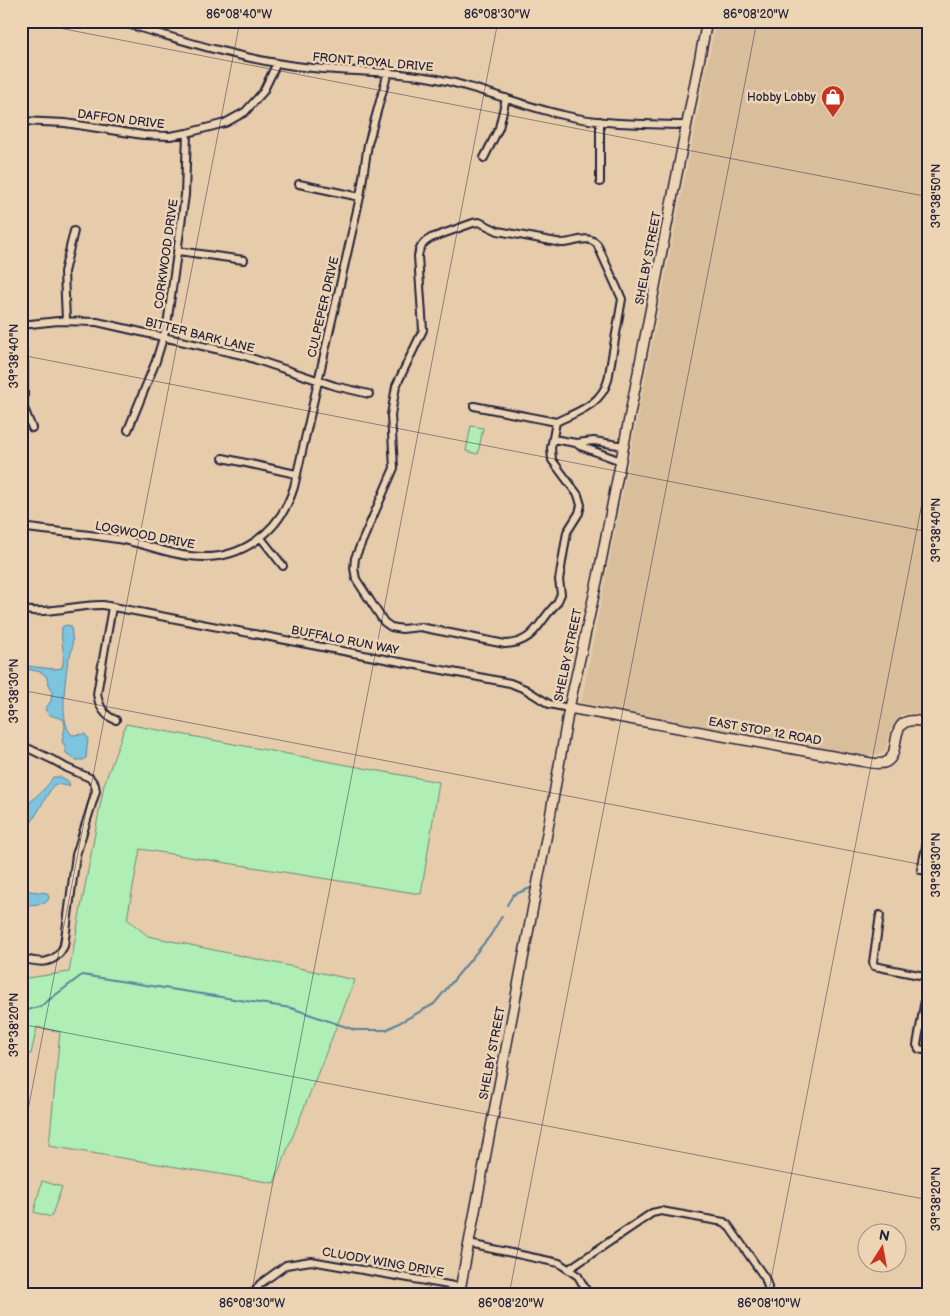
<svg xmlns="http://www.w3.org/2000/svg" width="950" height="1316" viewBox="0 0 950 1316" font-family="'Balsamiq Sans',sans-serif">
	<rect width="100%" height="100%" fill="#e7ccab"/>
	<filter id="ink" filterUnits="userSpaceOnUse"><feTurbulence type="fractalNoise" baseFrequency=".02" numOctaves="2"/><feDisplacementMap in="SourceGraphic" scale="10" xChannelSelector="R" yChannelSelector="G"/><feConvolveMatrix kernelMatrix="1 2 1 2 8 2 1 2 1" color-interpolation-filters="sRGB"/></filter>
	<g filter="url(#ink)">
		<!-- built -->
		<path fill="#d9be9c" d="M 716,21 L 929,21 L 929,716 L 913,713 L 901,715 L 890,732 L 885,750 L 881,754 L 860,755 L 581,703 Z"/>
		<!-- green -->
		<path fill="#afefb6" stroke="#688878" d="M 471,426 L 483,428 L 478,454 L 466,451 Z
			M 126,724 L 439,782 L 421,894 L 140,849 L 127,919 L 148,936 L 355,980 L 274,1183 L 49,1146 L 60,1032 L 37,1027 L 31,1054 L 21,1054 L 21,976 L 28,978 L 69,972 L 104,785 Z
			M 42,1181 L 62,1187 L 51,1217 L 34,1212 Z"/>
		<!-- water -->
		<path fill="#7dc4de" stroke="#59839d" d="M 66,625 L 71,626 C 72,636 75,651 68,659 C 66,677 58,722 72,735 L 85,734 L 88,738 L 86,758 L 83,760 L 76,760 L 66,753 L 65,746 L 62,742 L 65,727 L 64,720 C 57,716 48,717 45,709 L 51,701 L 52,692 L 46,676 L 41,672 L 22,668 L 23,666 L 26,666 L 54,669 L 62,668 C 66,654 60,641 62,627 Z
			M 53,777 L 61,777 L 68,781 L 70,785 L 69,786 L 55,784 L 52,787 L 30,825 L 21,845 C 21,836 19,822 22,814 C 27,800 46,792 53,777 Z
			M 21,890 L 47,893 L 49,897 L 48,900 L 45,903 L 24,906 L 21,904 Z"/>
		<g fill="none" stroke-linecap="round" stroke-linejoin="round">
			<!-- stream -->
			<path stroke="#59839d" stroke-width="2" d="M 507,905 L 513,895 L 533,887
				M 21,1012 L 41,1006 L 82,975 L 291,1008 L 355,1030 L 386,1030 L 434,1004 L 490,936 L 502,916"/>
			<!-- street casing -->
			<g stroke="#22223b" stroke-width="10">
				<path id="street" d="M 117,21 C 172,37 226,55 282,64 C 331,73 382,69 432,78 C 477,86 518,105 563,115 C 603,125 645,124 687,125
					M 21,121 L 65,123 L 143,135 L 170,136 L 187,133 L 225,123 L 245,112 L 263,92 L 277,63
					M 484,158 L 499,128 L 506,98
					M 600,182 L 600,121
					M 299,184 L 360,197
					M 479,222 L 498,231 L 562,243 C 575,243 587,234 597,244 L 622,299 L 608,380 C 601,405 577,412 556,422 L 551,448 L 552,460 L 578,495 L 581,505 L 579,513 L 567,532 L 559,580 L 561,594 L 557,603 C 538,622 535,643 505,644 L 420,627 L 402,629 L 391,627 L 384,622 L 356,579 L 354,568 L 355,558 L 394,468 L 391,415 L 396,386 L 423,330 L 418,256 C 419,247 423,242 431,238 L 473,223 Z
					M 178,251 L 244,260
					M 66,320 L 64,272 L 74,231
					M 21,325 L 58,321 L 97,322 L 242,355 L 335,386 L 369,394
					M 21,339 L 24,366 L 24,408 L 32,428
					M 474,406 L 556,422
					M 128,430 L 156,361 L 167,325 L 185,195 L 187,133
					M 553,439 L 576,443
					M 223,458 L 296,474
					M 621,461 L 580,446 L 576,443 L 594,441 L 624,446
					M 21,527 C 55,532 90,534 123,540 C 146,544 168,554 190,556 C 239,563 280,533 294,487 L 360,197 L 368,144 L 388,72
					M 261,538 L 283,566
					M 112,607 L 97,694 C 99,706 104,716 116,720
					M 21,609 C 43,616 78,604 103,605 L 510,683 L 525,689 L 549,704 L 569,708
					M 21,621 L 23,610
					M 21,745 L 53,760 L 67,768 L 90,778 L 95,785 L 96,791 L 76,855 L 64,946 C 54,966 39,963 21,958
					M 929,833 L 921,870 L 929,871
					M 880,915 L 873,962 L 874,966 L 929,977
					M 929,977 L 917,1045 L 919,1049 L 929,1051
					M 469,1244 L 559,1263 L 578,1276 L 589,1295
					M 569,1269 L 652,1213 L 661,1211 L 724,1222 L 728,1225 L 765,1278 L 768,1287 L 767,1295
					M 253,1295 L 260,1284 L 286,1265 L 311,1261 L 460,1287"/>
			</g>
			<!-- secondary casing -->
			<g stroke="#22223b" stroke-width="12">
				<path id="secondary" d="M 569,708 L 860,761 C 867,762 878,765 884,763 C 902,757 889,725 909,721 C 915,719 923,722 929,723
					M 459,1295 L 549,823 L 569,708 L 598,577 L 707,21"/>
			</g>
			<!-- street -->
			<use href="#street" stroke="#edd4b5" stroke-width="6"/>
			<!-- secondary -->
			<use href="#secondary" stroke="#edd4b5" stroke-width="9"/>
		</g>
	</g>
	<!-- ticks -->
	<path fill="none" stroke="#22223b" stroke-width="1" stroke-opacity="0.45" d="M 23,21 L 929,197M 21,355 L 929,532M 21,690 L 929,866M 21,1024 L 929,1200M 21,1146 L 240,21M 251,1295 L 498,21M 509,1295 L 757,21M 768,1295 L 929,467"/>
	<!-- icons -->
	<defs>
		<g id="shop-pin" transform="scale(1.25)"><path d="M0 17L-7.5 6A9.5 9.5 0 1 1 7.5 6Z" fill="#c8321e" stroke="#edd4b5"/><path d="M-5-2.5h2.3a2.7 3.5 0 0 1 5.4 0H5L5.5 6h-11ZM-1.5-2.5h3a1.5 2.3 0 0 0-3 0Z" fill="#fff"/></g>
	</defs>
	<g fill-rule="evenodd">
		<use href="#shop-pin" x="833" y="97"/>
	</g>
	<g text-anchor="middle" stroke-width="5" stroke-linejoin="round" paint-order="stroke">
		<!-- street labels -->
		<g font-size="12" fill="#22223b" stroke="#edd4b5">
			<text transform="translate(373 62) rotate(5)" y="4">FRONT ROYAL DRIVE</text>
			<text transform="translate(121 119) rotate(7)" y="4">DAFFON DRIVE</text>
			<text transform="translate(166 254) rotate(-82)" y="4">CORKWOOD DRIVE</text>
			<text transform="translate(648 258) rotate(-79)" y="4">SHELBY STREET</text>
			<text transform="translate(323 307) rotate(-77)" y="4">CULPEPER DRIVE</text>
			<text transform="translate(200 335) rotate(14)" y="4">BITTER BARK LANE</text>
			<text transform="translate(145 535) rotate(11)" y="4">LOGWOOD DRIVE</text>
			<text transform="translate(345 640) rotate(11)" y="4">BUFFALO RUN WAY</text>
			<text transform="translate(568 655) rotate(-78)" y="4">SHELBY STREET</text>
			<text transform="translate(765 731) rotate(10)" y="4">EAST STOP 12 ROAD</text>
			<text transform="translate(492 1053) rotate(-79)" y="4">SHELBY STREET</text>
			<text transform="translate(383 1262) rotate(10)" y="4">CLUODY WING DRIVE</text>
		</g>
		<!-- poi labels -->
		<g font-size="12" fill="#22223b" stroke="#edd4b5" text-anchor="end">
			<text x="816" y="101">Hobby Lobby</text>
		</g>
	</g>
	<!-- margin -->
	<rect width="950" height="1316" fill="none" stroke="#edd4b5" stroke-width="55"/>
	<!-- north arrow -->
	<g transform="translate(882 1248) rotate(11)"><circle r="24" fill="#edd4b5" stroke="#9c8d84"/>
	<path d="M0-4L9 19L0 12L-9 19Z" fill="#c8321e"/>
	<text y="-8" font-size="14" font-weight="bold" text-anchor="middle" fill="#22223b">N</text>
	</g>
	<rect x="28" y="28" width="894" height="1260" fill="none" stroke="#22223b" stroke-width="2"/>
	<g font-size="12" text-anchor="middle" fill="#22223b">
		<text x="239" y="18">86°08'40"W</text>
		<text x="497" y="18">86°08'30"W</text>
		<text x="756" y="18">86°08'20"W</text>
		<text transform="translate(936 196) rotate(-90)" y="4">39°38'50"N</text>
		<text transform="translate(14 356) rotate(-90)" y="4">39°38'40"N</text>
		<text transform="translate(936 530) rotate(-90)" y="4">39°38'40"N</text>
		<text transform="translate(14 691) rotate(-90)" y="4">39°38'30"N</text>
		<text transform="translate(936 865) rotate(-90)" y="4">39°38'30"N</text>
		<text transform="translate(14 1025) rotate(-90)" y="4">39°38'20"N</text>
		<text transform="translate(936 1199) rotate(-90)" y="4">39°38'20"N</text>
		<text x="252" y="1307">86°08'30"W</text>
		<text x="511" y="1307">86°08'20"W</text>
		<text x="769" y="1307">86°08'10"W</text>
	</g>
</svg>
